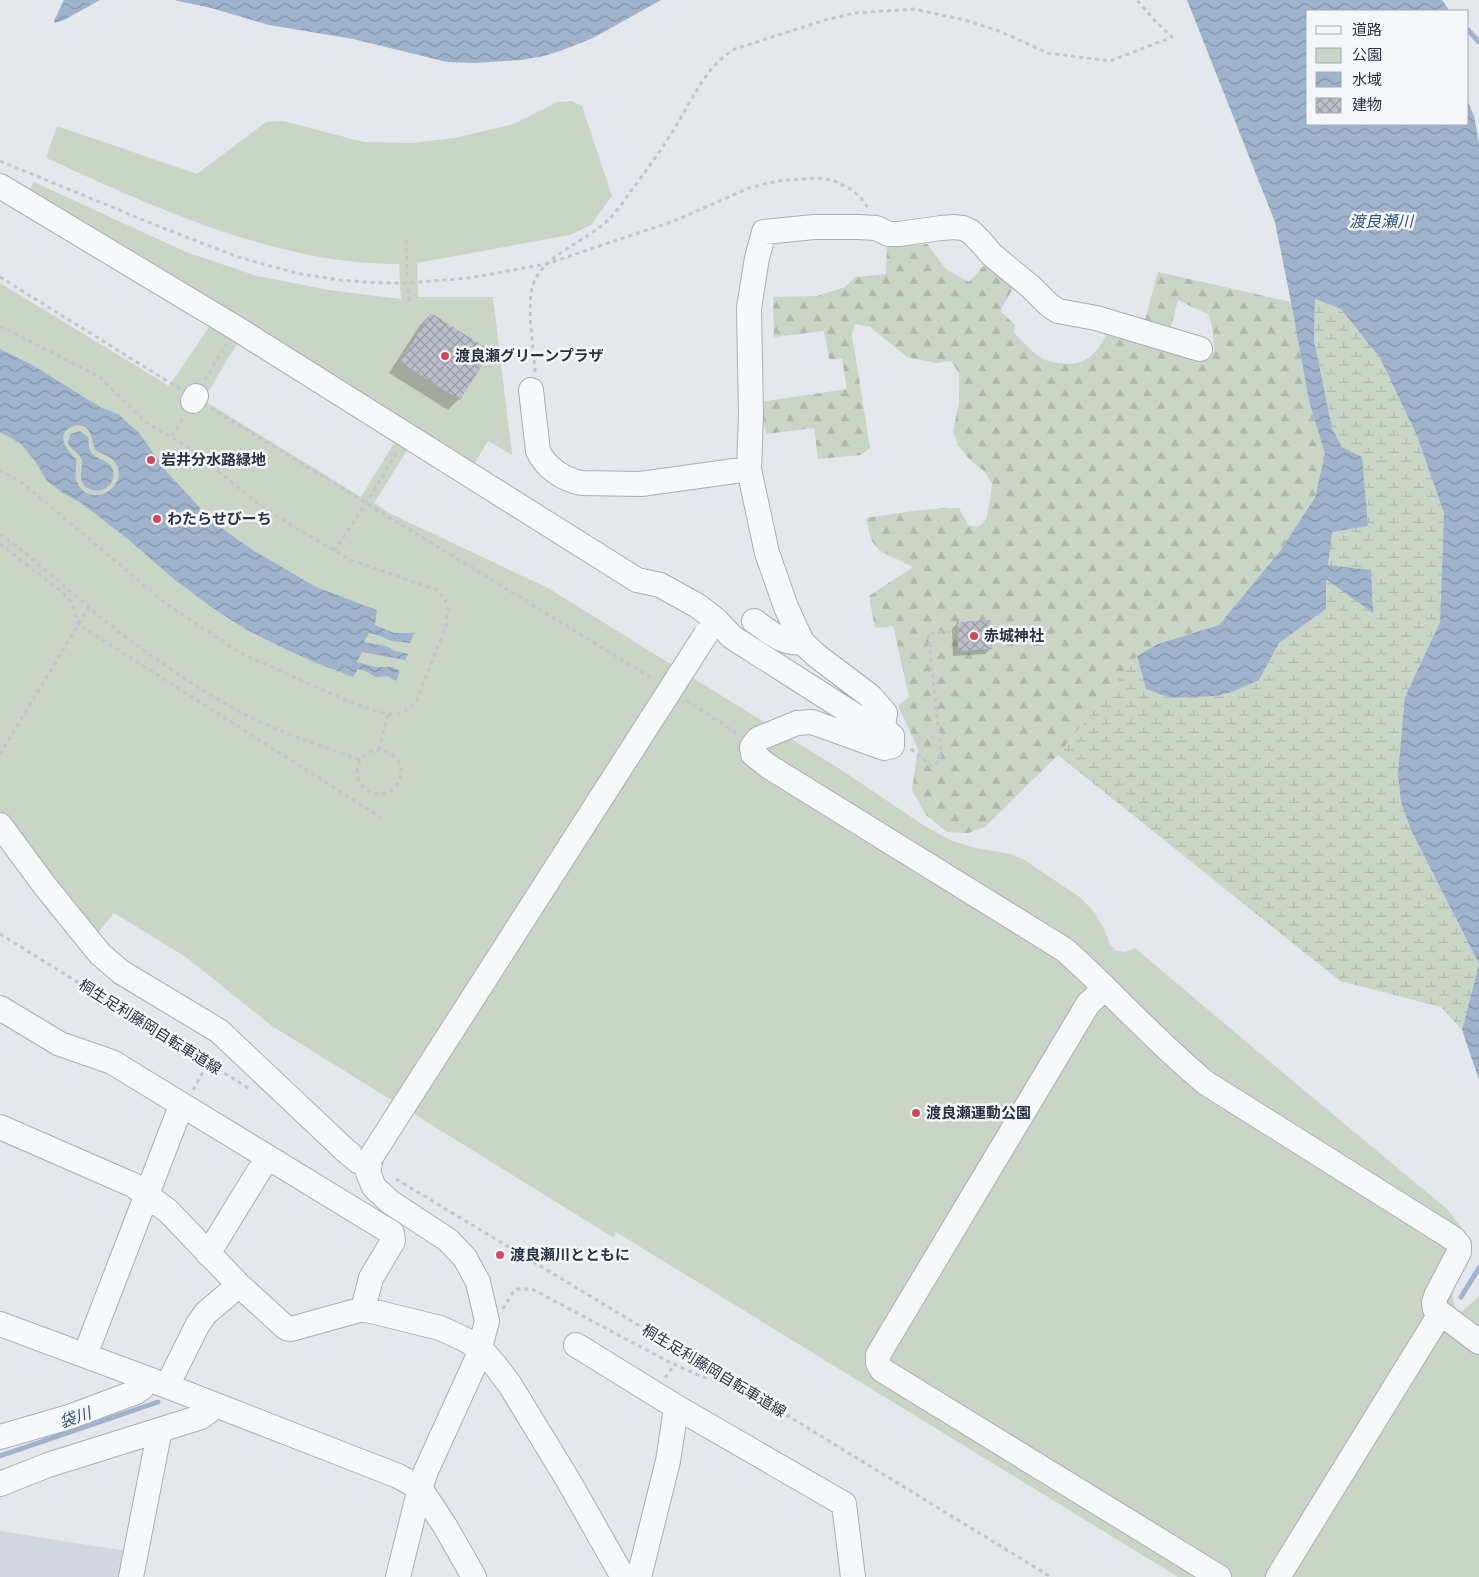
<svg xmlns="http://www.w3.org/2000/svg" width="1479" height="1577" viewBox="0 0 1479 1577" font-family="'Exo 2','Noto Sans JP',sans-serif">
	<defs>
		<pattern id="forest-firs" width="22" height="20" patternUnits="userSpaceOnUse" patternTransform="scale(1.25)"><rect width="22" height="20" fill="#c9d6c5"/><path d="M5 1l3.5 6h-7zM16 11l3.5 6h-7z" fill="#adb8ab"/></pattern>
		<pattern id="wetland-marsh" width="20" height="14" patternUnits="userSpaceOnUse" patternTransform="scale(1.25)"><rect width="20" height="14" fill="#c9d6c5"/><path d="M1 5h8M5 5V1M11 12h8M15 12V8" fill="none" stroke="#adb8ab"/></pattern>
		<pattern id="water-waves" width="16" height="10" patternUnits="userSpaceOnUse" patternTransform="scale(1.25)"><rect width="16" height="10" fill="#9fb4cc"/><path d="M0 5q4-4 8 0t8 0" fill="none" stroke="#8293a7"/></pattern>
		<pattern id="building-cross-hatch" width="8" height="8" patternUnits="userSpaceOnUse" patternTransform="scale(1.25)"><rect width="8" height="8" fill="#bbc0ca"/><path d="M0 0l8 8M0 8l8-8" fill="none" stroke="#989da6"/></pattern>
	</defs>
	<rect width="100%" height="100%" fill="#e4e7ec"/>
	<!-- built -->
	<path fill="#d2d6de" d="M 0,1531 L 126,1551 L 121,1577 L 0,1577 Z"/>
	<!-- green -->
	<path fill="#c9d6c5" fill-rule="evenodd" d="M 572,101 L 582,106 L 612,196 L 591,225 L 570,235 L 417,263 L 418,297 L 493,297 L 512,455 L 488,441 L 473,466 L 408,449 L 374,503 L 389,513 L 548,588 L 843,771 L 923,825 L 950,840 L 975,848 L 1006,853 L 1023,859 L 1081,898 L 1095,913 L 1104,929 L 1110,944 L 1116,951 L 1125,952 L 1135,948 L 1288,1077 L 1447,1209 L 1472,1241 C 1464,1259 1443,1294 1458,1311 L 1463,1311 L 1479,1296 L 1479,1577 L 1178,1577 L 616,1232 L 614,1238 L 272,1026 L 186,957 L 114,913 L 95,936 L 0,811 L 0,283 L 169,386 L 212,323 L 27,194 L 34,182 L 186,252 L 257,276 L 329,290 L 401,299 L 399,264 C 278,265 154,207 46,158 L 57,126 L 197,174 L 266,122 L 283,121 L 364,142 L 412,143 L 455,138 L 514,124 L 558,102 ZM 240,339 L 397,438 L 361,497 L 203,400 Z"/>
	<!-- forest -->
	<path fill="url(#forest-firs)" d="M 927,244 L 946,269 L 969,282 L 989,260 L 1016,283 L 1000,311 L 1015,325 L 1014,333 C 1022,341 1031,351 1040,357 C 1046,361 1052,362 1059,363 C 1085,367 1096,355 1107,333 L 1144,338 L 1204,361 L 1214,351 L 1213,332 L 1209,315 L 1178,300 L 1169,334 L 1144,324 L 1158,272 L 1291,302 L 1309,401 L 1325,454 L 1315,496 L 1280,551 L 1219,625 L 1158,644 L 1137,656 L 1058,755 L 985,827 L 968,833 L 947,832 L 925,814 L 912,790 L 918,749 L 898,706 L 909,697 L 893,626 L 875,628 L 869,596 L 913,567 L 880,551 L 871,540 L 866,518 L 913,511 L 944,508 L 959,508 L 968,525 L 978,527 L 986,520 L 990,501 L 992,483 L 984,471 L 970,460 L 958,445 L 953,432 L 959,402 L 959,373 L 951,361 L 936,363 L 907,357 L 870,327 L 855,324 L 852,335 L 870,448 L 861,455 L 818,459 L 814,428 L 766,434 L 760,402 L 847,389 L 842,359 L 829,359 L 824,331 L 774,337 L 773,297 L 817,296 L 845,287 L 855,277 L 886,274 L 887,247 Z"/>
	<!-- wetland -->
	<path fill="url(#wetland-marsh)" d="M 1315,299 L 1341,309 L 1380,358 L 1417,436 L 1444,513 L 1440,622 L 1405,697 L 1411,830 L 1479,964 L 1462,1030 L 1441,1007 L 1340,981 L 1058,755 L 1137,656 L 1146,689 L 1259,680 L 1279,643 L 1326,609 L 1326,579 L 1373,612 L 1328,566 L 1331,532 L 1368,525 L 1342,447 L 1332,428 L 1314,340 Z"/>
	<!-- water -->
	<path fill="url(#water-waves)" fill-rule="evenodd" d="M 64,0 L 100,0 L 64,20 L 55,23 L 54,21 Z
		M 174,0 L 661,0 L 593,38 L 560,51 L 544,56 L 521,60 L 474,63 L 447,62 L 353,39 L 269,25 L 211,8 Z
		M 1187,0 L 1442,0 L 1449,10 L 1448,11 L 1308,11 L 1308,124 L 1468,124 L 1468,102 L 1474,116 L 1479,143 L 1479,1080 L 1462,1030 L 1479,964 L 1411,830 L 1401,802 L 1398,774 L 1405,697 L 1440,622 L 1444,513 L 1417,436 L 1380,358 L 1341,309 L 1315,299 L 1314,340 L 1332,428 L 1342,447 L 1362,457 L 1368,526 L 1332,532 L 1328,565 L 1371,570 L 1373,613 L 1326,579 L 1326,609 L 1279,643 L 1259,680 L 1232,692 L 1214,696 L 1171,698 L 1146,689 L 1137,656 L 1158,644 L 1219,625 L 1280,551 L 1315,497 L 1325,454 L 1309,401 L 1291,302 L 1275,222 Z
		M 0,349 L 34,366 L 100,407 L 118,414 L 139,433 L 167,472 L 201,509 L 223,529 L 251,549 L 316,587 L 377,610 L 375,625 L 394,633 L 414,633 L 410,643 L 391,641 L 378,635 L 369,633 L 364,642 L 386,646 L 395,651 L 408,654 L 405,660 L 362,652 L 357,662 L 375,667 L 392,667 L 400,671 L 396,681 L 387,676 L 375,677 L 366,671 L 358,669 L 353,677 L 314,662 L 281,647 L 249,631 L 217,611 L 175,580 L 129,540 L 81,503 L 66,495 L 47,481 L 35,461 L 21,444 L 0,432 ZM 77,425 C 94,427 90,439 96,451 C 102,454 108,455 113,460 C 135,483 90,513 77,482 C 74,475 77,467 76,459 C 65,448 53,432 77,425 Z
		M 80,431 L 88,437 C 89,442 88,447 91,452 C 96,461 110,458 113,471 C 117,487 96,497 85,486 C 77,478 83,470 82,461 C 80,453 71,450 68,443 L 70,434 Z"/>
	<!-- shadow -->
	<path fill="#0003" d="M 431,314 L 459,399 L 448,410 L 389,373 L 420,325 Z
		M 957,623 L 990,649 L 985,654 L 953,656 L 952,629 Z"/>
	<g fill="none" stroke-linecap="round" stroke-linejoin="round">
		<!-- stream -->
		<path stroke="#9fb4cc" stroke-width="5" d="M 1468,30 L 1479,42
			M 1461,1297 L 1479,1268
			M 0,1456 L 158,1402"/>
	</g>
	<!-- building -->
	<path fill="url(#building-cross-hatch)" d="M 431,313 L 491,351 L 460,400 L 400,362 Z
		M 990,620 L 992,649 L 958,651 L 957,622 Z"/>
	<g fill="none" stroke-linecap="round" stroke-linejoin="round">
		<!-- minor casing -->
		<g stroke="#a9aeb7" stroke-width="26">
			<path id="minor" d="M 0,186 L 236,328 L 637,580 L 660,585 L 698,606 L 716,620 L 732,637 L 859,718 L 874,725 L 879,724 L 892,736 L 892,746 L 884,748 L 812,722 L 797,723 L 758,739 L 752,747 L 753,754 L 768,766 L 1065,950 C 1113,993 1156,1042 1206,1083 L 1454,1239 L 1459,1245 L 1459,1252 L 1436,1296 L 1434,1303 L 1435,1309 L 1479,1342
				M 531,390 L 538,451 C 546,468 564,480 582,483 L 641,484 L 749,469
				M 193,401 L 196,396
				M 754,621 C 769,631 783,645 802,642
				M 879,724 L 884,720 L 885,713 L 870,696 L 817,656 L 802,642 L 786,607 L 767,553 L 749,469 L 751,415 L 749,308 L 757,258 L 764,232 L 814,227 L 858,227 L 876,228 L 889,234 L 899,234 L 941,228 L 954,227 L 963,228 L 971,232 L 981,242 L 992,255 L 1031,287 L 1049,305 L 1058,311 L 1096,318 L 1200,349
				M 0,825 L 45,886 L 100,954 L 121,972 L 219,1031 L 345,1150 L 358,1161 L 368,1166
				M 1105,988 L 1088,1004 L 878,1355 L 878,1363 L 882,1370 L 1219,1577
				M 0,1008 L 60,1044 L 112,1062 L 392,1233 L 393,1241 L 371,1278 L 363,1309
				M 0,1127 L 133,1185 L 168,1211 L 239,1285 L 286,1328 L 291,1329 L 363,1309 L 440,1328 L 462,1338 L 480,1348 L 495,1365 L 510,1385 L 568,1480 L 623,1577
				M 371,1157 L 368,1173 L 374,1187 L 390,1202 L 448,1240 L 465,1258 L 478,1282 L 487,1321 L 477,1359 L 426,1471 L 420,1488 L 398,1577
				M 208,1254 L 267,1158
				M 0,1324 L 167,1386 L 398,1476 L 420,1488 L 445,1526 L 474,1577
				M 576,1345 L 678,1408 L 844,1504 L 853,1577
				M 85,1355 L 181,1106
				M 167,1386 L 198,1324 L 206,1313 L 239,1285
				M 0,1437 L 69,1417 L 136,1392 L 142,1388 L 146,1378
				M 0,1484 L 48,1465 L 201,1417 L 208,1412 L 212,1404
				M 131,1577 L 158,1439 L 157,1431
				M 639,1577 L 668,1461 L 675,1415 L 678,1408
				M 1278,1577 L 1440,1314"/>
		</g>
		<!-- path -->
		<path stroke="#c2c5cb" stroke-width="3" stroke-dasharray="4 4" stroke-linecap="butt" d="M 0,161 L 158,226 L 238,257 L 296,273 L 339,280 L 381,283 L 407,283 L 469,278 L 546,264 L 674,221 L 749,188 L 777,181 L 817,178 L 833,180 L 852,190 L 861,198 L 869,209
			M 406,240 L 407,275
			M 0,277 L 180,389
			M 408,289 L 409,301
			M 0,326 L 100,377 L 144,421 L 185,445 L 259,504 L 292,526 L 351,560 L 437,590 L 445,599 L 448,609 L 446,626 L 416,702 L 405,711 L 397,714 L 388,714 L 378,712 L 350,702 L 238,652 L 164,602 L 24,484 L 0,470
			M 535,372 C 534,349 526,307 533,285 C 542,255 588,241 609,219 C 617,211 624,201 630,192 C 646,171 661,151 674,129 C 692,101 705,66 735,49 L 825,20 L 855,13 L 913,9 L 965,20 L 999,31 L 1048,53 L 1110,61 L 1172,37 L 1155,21 L 1137,0
			M 205,380 L 226,344
			M 211,408 L 655,680
			M 172,436 L 185,415
			M 0,534 C 46,567 86,608 132,642 C 168,667 205,694 244,714 C 281,733 321,746 360,760
			M 0,544 L 61,591 L 72,603 L 78,624 L 383,819
			M 334,551 L 367,502 L 398,450
			M 686,700 L 739,735
			M 911,749 L 933,767 L 938,761 L 941,753 L 928,633 L 955,632
			M 379,750 L 388,714
			M357 772a22 22 0 1 1 44 0a22 22 0 1 1-44 0Z
			M 0,754 L 89,607
			M 0,934 L 250,1089
			M 193,1090 L 205,1068
			M 396,1179 L 731,1381 L 1051,1577
			M 503,1309 L 513,1292 L 517,1289 L 532,1289 L 671,1363 L 703,1377 L 720,1381 L 729,1381
			M 665,1378 L 674,1365"/>
		<!-- minor -->
		<use href="#minor" stroke="#f7f8fa" stroke-width="24"/>
		<!-- minor-bridge casing -->
		<g stroke="#a9aeb7" stroke-width="26" stroke-linecap="butt">
			<path id="minor-bridge" d="M 371,1157 L 706,634"/>
		</g>
		<!-- minor-bridge -->
		<use href="#minor-bridge" stroke="#f7f8fa" stroke-width="24"/>
	</g>
	<!-- markers -->
	<g fill="#d1495b" stroke="#f4f6f9" stroke-width="2">
		<circle cx="445" cy="356" r="5"/>
		<circle cx="151" cy="460" r="5"/>
		<circle cx="157" cy="519" r="5"/>
		<circle cx="974" cy="636" r="5"/>
		<circle cx="916" cy="1113" r="5"/>
		<circle cx="500" cy="1255" r="5"/>
	</g>
	<g text-anchor="middle" stroke-width="5" stroke-linejoin="round" paint-order="stroke">
		<!-- poi labels -->
		<g font-size="15" font-weight="bold" fill="#2b3445" stroke="#f4f6f9" text-anchor="start">
			<text x="455" y="361">渡良瀬グリーンプラザ</text>
			<text x="161" y="465">岩井分水路緑地</text>
			<text x="167" y="524">わたらせびーち</text>
			<text x="984" y="641">赤城神社</text>
			<text x="926" y="1118">渡良瀬運動公園</text>
			<text x="510" y="1260">渡良瀬川とともに</text>
		</g>
		<!-- street labels -->
		<g font-size="15" fill="#2b3445" stroke="#f4f6f9">
			<text transform="translate(150 1027) rotate(32)" y="5">桐生足利藤岡自転車道線</text>
			<text transform="translate(714 1371) rotate(31)" y="5">桐生足利藤岡自転車道線</text>
		</g>
		<!-- water labels -->
		<g font-size="16" font-style="italic" fill="#34527a" stroke="#f4f6f9">
			<text x="1381" y="227">渡良瀬川</text>
			<text transform="translate(75 1417) rotate(-19)" y="6">袋川</text>
		</g>
	</g>
	<!-- legend -->
	<rect x="1306" y="10" width="162" height="115" fill="#f4f6f9" stroke="#a4a8b1"/>
	<rect x="1316" y="26" width="25" height="8" fill="#f7f8fa" stroke="#a4a8b1"/>
	<text x="1352" y="35" font-size="15" fill="#2b3445">道路</text>
	<rect x="1316" y="48" width="25" height="15" fill="#c9d6c5" stroke="#a4a8b1"/>
	<text x="1352" y="60" font-size="15" fill="#2b3445">公園</text>
	<rect x="1316" y="72" width="25" height="15" fill="url(#water-waves)" stroke="#a4a8b1"/>
	<text x="1352" y="85" font-size="15" fill="#2b3445">水域</text>
	<rect x="1316" y="98" width="25" height="15" fill="url(#building-cross-hatch)" stroke="#a4a8b1"/>
	<text x="1352" y="110" font-size="15" fill="#2b3445">建物</text>
</svg>
